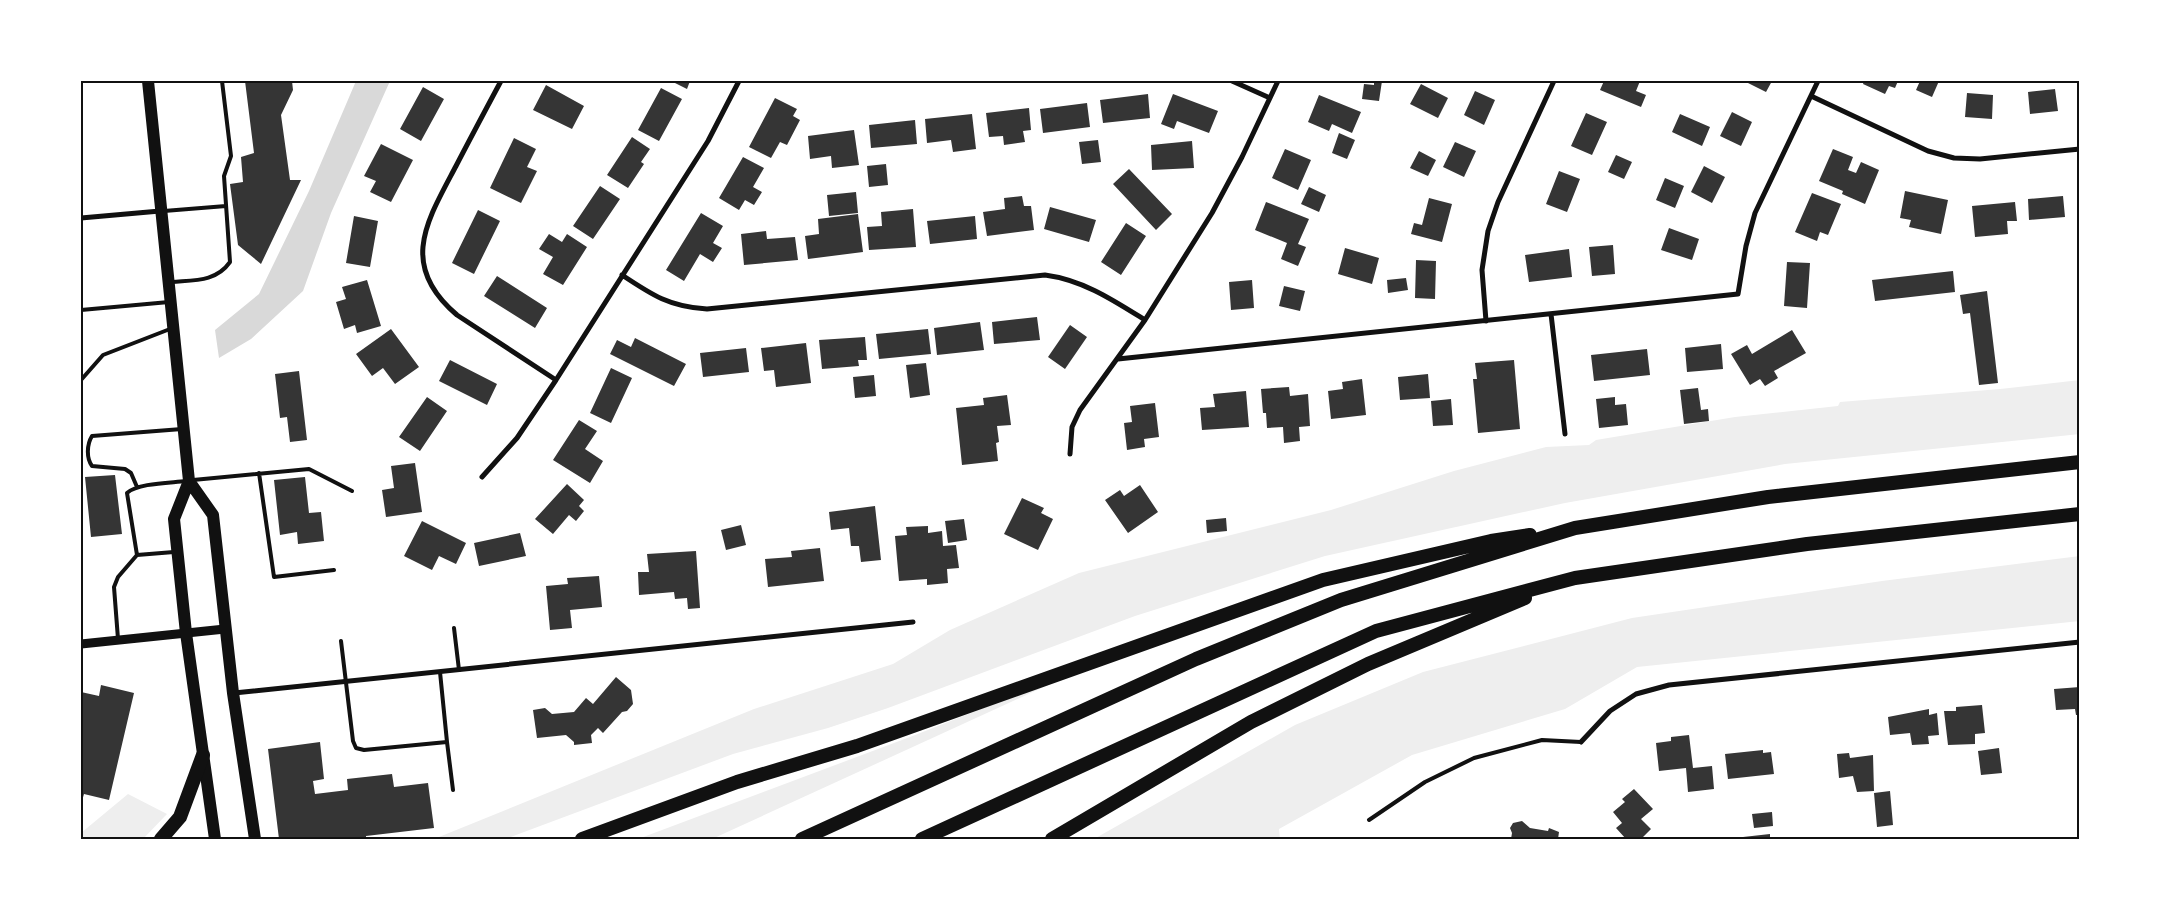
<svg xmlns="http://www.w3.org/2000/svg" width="2161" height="920" viewBox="0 0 2161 920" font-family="Lato,sans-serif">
	<rect width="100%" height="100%" fill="#fff"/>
	<!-- green -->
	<path fill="#eee" d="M 2080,380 L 2080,434 L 1785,464 L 1565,503 L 1325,556 L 1135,616 L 888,708 L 828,728 L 733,754 L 505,839 L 434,839 L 754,709 L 893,664 L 950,630 L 1079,573 L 1331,510 L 1454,471 L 1546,447 L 1589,445 L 1596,440 L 1735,417 L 1838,406 L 1840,402 L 2000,389 Z
		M 2080,556 L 2080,621 L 1637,667 L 1565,709 L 1412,755 L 1279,829 L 1280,839 L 1094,839 L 1295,725 L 1423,672 L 1632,618 L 1882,581 Z
		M 1047,683 L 1048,685 L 712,839 L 638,839 L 910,737 Z
		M 128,794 L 167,814 L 143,839 L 81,839 L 81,833 Z"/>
	<!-- water -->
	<path fill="#d9d9d9" d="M 356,81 L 390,81 L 331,213 L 303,291 L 251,339 L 219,358 L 215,330 L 259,294 L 309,191 Z"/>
	<!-- building -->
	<path fill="#353535" d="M 245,81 L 292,81 L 293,90 L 281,115 L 290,180 L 301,180 L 261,264 L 238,245 L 230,184 L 243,182 L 241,157 L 254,153 Z
		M 671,81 L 690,81 L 687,89 Z
		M 1374,81 L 1382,81 L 1379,101 L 1362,99 L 1364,84 L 1374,85 Z
		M 1604,81 L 1640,81 L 1636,91 L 1646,95 L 1641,107 L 1600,90 Z
		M 1744,81 L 1772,81 L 1766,92 Z
		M 1864,81 L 1898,81 L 1895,88 L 1889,86 L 1885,94 L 1863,84 Z
		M 1920,81 L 1939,81 L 1932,97 L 1916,90 Z
		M 1421,84 L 1448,98 L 1438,118 L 1410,104 Z
		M 546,85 L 584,106 L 572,129 L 533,110 Z
		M 423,87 L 444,99 L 421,141 L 400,129 Z
		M 661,88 L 682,99 L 659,141 L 638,130 Z
		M 2055,89 L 2058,111 L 2030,114 L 2028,92 Z
		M 1475,91 L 1495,100 L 1484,125 L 1464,115 Z
		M 1967,93 L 1993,95 L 1992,119 L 1965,117 Z
		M 1148,94 L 1150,118 L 1103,123 L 1100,100 Z
		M 1173,94 L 1218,111 L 1209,133 L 1177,121 L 1174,129 L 1161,124 Z
		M 1319,95 L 1361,112 L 1352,133 L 1332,124 L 1329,131 L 1308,122 Z
		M 775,98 L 797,109 L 793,116 L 800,120 L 787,145 L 780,142 L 771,158 L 749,147 Z
		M 1087,103 L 1090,127 L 1043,133 L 1040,109 Z
		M 1029,108 L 1031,130 L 1023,131 L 1025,142 L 1004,145 L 1003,136 L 989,137 L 986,113 Z
		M 1732,112 L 1752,122 L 1741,146 L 1720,136 Z
		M 1586,113 L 1607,122 L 1592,155 L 1571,146 Z
		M 972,114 L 976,149 L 953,152 L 951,140 L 927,143 L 925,119 Z
		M 1680,114 L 1710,127 L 1702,146 L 1672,132 Z
		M 915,120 L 917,144 L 871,148 L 869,125 Z
		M 854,130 L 859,165 L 832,168 L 831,156 L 810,159 L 808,136 Z
		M 1339,133 L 1355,140 L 1347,159 L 1332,153 Z
		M 632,137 L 650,149 L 641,162 L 644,164 L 628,188 L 607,175 Z
		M 514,138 L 536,149 L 527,167 L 537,171 L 521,203 L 490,188 Z
		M 1098,140 L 1101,162 L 1082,164 L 1079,142 Z
		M 1192,141 L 1194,168 L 1152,170 L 1151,145 Z
		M 1455,142 L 1476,151 L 1464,177 L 1443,167 Z
		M 381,144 L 413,160 L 391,202 L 370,192 L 376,181 L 364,176 Z
		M 1285,149 L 1311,160 L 1298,190 L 1272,178 Z
		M 1833,149 L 1853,157 L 1848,170 L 1856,173 L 1861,162 L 1879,170 L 1865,204 L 1842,194 L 1843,191 L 1819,181 Z
		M 1419,151 L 1436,160 L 1428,176 L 1410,168 Z
		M 1616,155 L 1632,162 L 1624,179 L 1608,172 Z
		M 743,157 L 764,168 L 753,187 L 762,192 L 754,205 L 745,200 L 739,210 L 719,198 Z
		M 886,164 L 888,185 L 869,187 L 867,166 Z
		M 1704,166 L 1725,177 L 1712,203 L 1691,192 Z
		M 1129,169 L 1172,214 L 1156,230 L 1113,184 Z
		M 1559,171 L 1580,179 L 1567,212 L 1546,204 Z
		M 1665,178 L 1684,186 L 1675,208 L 1656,200 Z
		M 600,186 L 620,199 L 593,239 L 573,226 Z
		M 1309,187 L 1326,195 L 1319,212 L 1301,204 Z
		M 1905,191 L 1948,200 L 1941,234 L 1909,227 L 1911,220 L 1900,218 Z
		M 856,192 L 858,213 L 829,216 L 827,195 Z
		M 1812,193 L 1841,204 L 1828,235 L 1820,232 L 1817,241 L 1795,232 Z
		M 1022,196 L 1024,206 L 1031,206 L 1034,230 L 987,236 L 983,212 L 1005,209 L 1004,198 Z
		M 2063,196 L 2065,217 L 2029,220 L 2028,199 Z
		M 1429,198 L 1452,204 L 1442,242 L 1411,234 L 1414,223 L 1422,225 Z
		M 1266,202 L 1309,219 L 1298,244 L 1306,247 L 1298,266 L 1281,259 L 1287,243 L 1255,230 Z
		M 2015,202 L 2017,221 L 2007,221 L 2008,234 L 1975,237 L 1972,206 Z
		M 1050,207 L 1096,220 L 1089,242 L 1044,229 Z
		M 913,209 L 916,247 L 869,250 L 867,227 L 882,226 L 881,212 Z
		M 478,210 L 500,221 L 474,274 L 452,263 Z
		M 701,213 L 723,226 L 713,243 L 722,248 L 713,262 L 700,254 L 684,281 L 666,270 Z
		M 858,214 L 863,252 L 808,259 L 805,236 L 819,234 L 818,219 Z
		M 354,216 L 378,221 L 370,267 L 346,263 Z
		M 975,216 L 977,239 L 930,244 L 927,221 Z
		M 1126,223 L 1146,236 L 1121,275 L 1101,262 Z
		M 1669,228 L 1699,239 L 1692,260 L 1661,250 Z
		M 766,231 L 767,239 L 795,237 L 798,260 L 744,265 L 741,234 Z
		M 549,234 L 562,242 L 567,234 L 587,247 L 563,285 L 543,274 L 553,257 L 539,249 Z
		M 1613,245 L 1615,274 L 1592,276 L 1589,247 Z
		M 1345,248 L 1379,258 L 1372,284 L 1338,274 Z
		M 1569,249 L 1572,277 L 1529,282 L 1525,255 Z
		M 1416,260 L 1436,261 L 1435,299 L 1415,298 Z
		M 1787,262 L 1810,263 L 1807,308 L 1784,306 Z
		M 1953,271 L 1955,292 L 1875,301 L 1872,280 Z
		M 497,276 L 547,308 L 535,328 L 484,296 Z
		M 1406,278 L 1408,290 L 1388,293 L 1387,280 Z
		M 367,280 L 381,326 L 357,333 L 355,325 L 344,329 L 336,302 L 346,299 L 342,287 Z
		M 1252,280 L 1254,308 L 1231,310 L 1229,282 Z
		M 1284,286 L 1305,291 L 1300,311 L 1279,306 Z
		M 1987,291 L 1998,383 L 1979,385 L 1970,313 L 1963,314 L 1960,295 Z
		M 1037,317 L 1040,340 L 994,344 L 992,322 Z
		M 980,322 L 984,350 L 937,355 L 934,328 Z
		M 1070,325 L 1087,337 L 1065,369 L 1048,357 Z
		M 391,329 L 419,367 L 395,384 L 383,368 L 372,376 L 356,354 Z
		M 928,329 L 931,354 L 879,359 L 876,334 Z
		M 1792,330 L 1806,353 L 1774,371 L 1778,378 L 1765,386 L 1760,379 L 1750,385 L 1731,354 L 1747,345 L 1752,354 Z
		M 865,337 L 867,360 L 858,360 L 859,366 L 822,369 L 819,340 Z
		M 635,338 L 686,364 L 674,386 L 610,354 L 617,340 L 631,347 Z
		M 806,343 L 811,383 L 776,387 L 774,370 L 764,371 L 761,348 Z
		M 1721,344 L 1723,369 L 1687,372 L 1685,348 Z
		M 746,348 L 749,372 L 703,377 L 700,353 Z
		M 1647,349 L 1650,375 L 1594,381 L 1591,355 Z
		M 450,360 L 497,384 L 487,405 L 439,381 Z
		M 1514,360 L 1520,429 L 1478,433 L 1473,379 L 1477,379 L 1475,363 Z
		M 926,363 L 930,395 L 910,398 L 906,365 Z
		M 611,368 L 632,378 L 611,423 L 590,413 Z
		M 299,371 L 307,440 L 290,442 L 287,417 L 280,418 L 275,374 Z
		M 1428,374 L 1430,398 L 1400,400 L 1398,377 Z
		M 874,375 L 876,396 L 855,398 L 853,377 Z
		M 1362,379 L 1366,415 L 1331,419 L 1328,391 L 1343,389 L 1342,382 Z
		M 1289,387 L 1290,396 L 1308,394 L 1310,426 L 1299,427 L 1300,441 L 1284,443 L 1283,427 L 1267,428 L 1266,413 L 1263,413 L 1261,389 Z
		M 1698,388 L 1701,410 L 1708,409 L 1709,421 L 1684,424 L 1680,390 Z
		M 1246,391 L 1249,427 L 1202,430 L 1200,408 L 1215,407 L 1213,394 Z
		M 1007,395 L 1011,425 L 997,426 L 999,442 L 996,443 L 998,461 L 962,465 L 956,408 L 984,405 L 983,398 Z
		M 427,397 L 447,411 L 420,451 L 399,437 Z
		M 1615,397 L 1615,405 L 1626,404 L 1628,425 L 1599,428 L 1596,399 Z
		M 1451,399 L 1453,425 L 1433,426 L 1431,401 Z
		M 1155,403 L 1159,437 L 1144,439 L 1145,447 L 1127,450 L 1124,423 L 1132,422 L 1130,406 Z
		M 579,420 L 597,431 L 585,449 L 603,461 L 590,483 L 553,460 Z
		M 415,463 L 422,512 L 386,517 L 382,490 L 394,488 L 391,466 Z
		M 115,475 L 122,534 L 91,537 L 85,477 Z
		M 305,477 L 309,513 L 321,512 L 324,541 L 298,544 L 297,532 L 280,535 L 274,480 Z
		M 567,484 L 584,500 L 579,506 L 584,511 L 576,521 L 569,515 L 553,534 L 535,519 Z
		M 1140,485 L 1158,512 L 1128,533 L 1105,500 L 1120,490 L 1124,496 Z
		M 1022,498 L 1044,508 L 1041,513 L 1053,519 L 1038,550 L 1004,534 Z
		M 875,506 L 881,560 L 861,562 L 859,546 L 851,546 L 849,528 L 831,530 L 829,512 Z
		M 1226,518 L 1227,531 L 1207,533 L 1206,520 Z
		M 964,519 L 967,540 L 948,543 L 945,521 Z
		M 422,521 L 466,543 L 456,564 L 439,556 L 432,570 L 404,556 Z
		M 741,525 L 746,545 L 726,550 L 721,530 Z
		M 928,526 L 928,533 L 942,531 L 943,546 L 956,545 L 959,568 L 947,569 L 948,583 L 927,585 L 927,579 L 899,581 L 895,536 L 907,535 L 906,527 Z
		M 520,533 L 526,556 L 479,566 L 474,543 Z
		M 820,548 L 824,581 L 768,587 L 765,559 L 792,557 L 791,551 Z
		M 696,551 L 700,608 L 688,609 L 687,598 L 675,599 L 674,592 L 639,595 L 638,572 L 649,572 L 647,554 Z
		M 599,576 L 602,607 L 570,610 L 572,628 L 550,630 L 546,586 L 568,584 L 567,578 Z
		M 616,677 L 631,690 L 633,704 L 627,711 L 622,712 L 603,733 L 598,728 L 591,735 L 592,743 L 574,745 L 574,742 L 566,735 L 537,738 L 533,710 L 545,708 L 552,714 L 574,712 L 586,698 L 593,704 Z
		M 101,685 L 134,693 L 109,800 L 84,794 L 81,804 L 81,692 L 99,696 Z
		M 2080,687 L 2080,715 L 2076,715 L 2075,709 L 2056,710 L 2054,689 Z
		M 1982,705 L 1985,733 L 1975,734 L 1975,744 L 1948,745 L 1944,711 L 1956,711 L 1956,707 Z
		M 1929,709 L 1929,715 L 1937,713 L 1939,735 L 1928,736 L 1929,744 L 1912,745 L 1910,733 L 1890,735 L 1888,717 Z
		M 1689,735 L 1693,768 L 1712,766 L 1714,789 L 1688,792 L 1686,768 L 1659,771 L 1656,743 L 1671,741 L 1671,737 Z
		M 320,742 L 324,779 L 313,781 L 315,794 L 348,790 L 347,779 L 392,774 L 394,787 L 428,783 L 434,828 L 366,836 L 366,839 L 279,839 L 268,749 Z
		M 1999,748 L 2002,773 L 1981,775 L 1978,751 Z
		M 1763,750 L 1763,753 L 1771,752 L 1774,774 L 1728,779 L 1725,754 Z
		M 1849,753 L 1850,758 L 1873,755 L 1874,791 L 1857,792 L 1853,776 L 1839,778 L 1837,754 Z
		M 1634,789 L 1653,809 L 1641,819 L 1651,829 L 1641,839 L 1626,839 L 1616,828 L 1622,823 L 1613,812 L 1625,802 L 1622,799 Z
		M 1890,791 L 1893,825 L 1877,827 L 1874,793 Z
		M 1772,812 L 1773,826 L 1754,828 L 1752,814 Z
		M 1522,821 L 1530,828 L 1548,831 L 1549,828 L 1559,832 L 1558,839 L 1511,839 L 1512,833 L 1510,828 L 1513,823 Z
		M 1770,834 L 1770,839 L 1743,839 L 1743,837 Z"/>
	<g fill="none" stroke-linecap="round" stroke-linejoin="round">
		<!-- service -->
		<path stroke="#111" stroke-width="4" d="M 164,211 L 226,206
			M 172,282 C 194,280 216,282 230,262 L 224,176 L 231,156 L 222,81
			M 81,310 L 169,302
			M 81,380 L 103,355 L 170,329
			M 259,473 L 274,577 L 334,570
			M 193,480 L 309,469 L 352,491
			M 137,487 L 131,473 L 125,469 L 92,466 C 86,458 87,444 92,436 L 182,429
			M 137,555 L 174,552
			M 454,628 L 459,670
			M 118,639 L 114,587 L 118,577 L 137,555 L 127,493 C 138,483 170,483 186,481
			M 341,641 L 353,741 L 356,748 L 364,750 L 447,742 L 440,672
			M 447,742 L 453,790
			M 1369,820 L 1425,782 L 1474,758 L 1542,740 L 1581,742"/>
		<!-- minor -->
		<path stroke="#111" stroke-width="5" d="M 501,81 C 486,109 471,137 456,166 C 427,221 398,265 457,315 L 556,380
			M 1232,81 L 1270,98
			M 1811,96 L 1928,151 L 1954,158 L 1980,159 L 2080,149
			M 81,218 L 160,211
			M 622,275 C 652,295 670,307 707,309 L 1045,275 C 1083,280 1113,300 1145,320
			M 1551,314 L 1565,434
			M 1486,321 L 1482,270 L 1488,231 L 1498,202 L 1554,81
			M 1118,359 L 1738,294 L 1746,246 L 1755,213 L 1818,81
			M 1070,454 L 1072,427 L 1080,410 L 1145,320 L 1212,213 L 1242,157 L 1278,81
			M 482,477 L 517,438 L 556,380 L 708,141 L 739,81
			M 234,693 L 913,622
			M 1581,742 L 1610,711 L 1636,694 L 1669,685 L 2080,642"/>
		<!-- tertiary -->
		<path stroke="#111" stroke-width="9" d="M 81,644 L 225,629"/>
		<!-- primary -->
		<path stroke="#111" stroke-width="12" d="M 148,81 L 189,481 L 174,519 L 186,633 L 215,839
			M 189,481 L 213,515 L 233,693 L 255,839"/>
		<!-- motorway -->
		<path stroke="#111" stroke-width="14" d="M 161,839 L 180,817 L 203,755
			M 582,839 L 737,782 L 857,746 L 1323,580 L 1491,541 L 1530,535
			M 802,839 L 1196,659 L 1341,600 L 1575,528 L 1768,497 L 2080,462
			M 922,839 L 1376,631 L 1575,578 L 1807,544 L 2080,514
			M 1052,839 L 1251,722 L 1368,664 L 1525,598"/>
	</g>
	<!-- border -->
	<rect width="2161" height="920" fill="none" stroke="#ffffff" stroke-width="165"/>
	<rect x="82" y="82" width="1996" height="756" fill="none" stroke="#111" stroke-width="2"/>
</svg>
